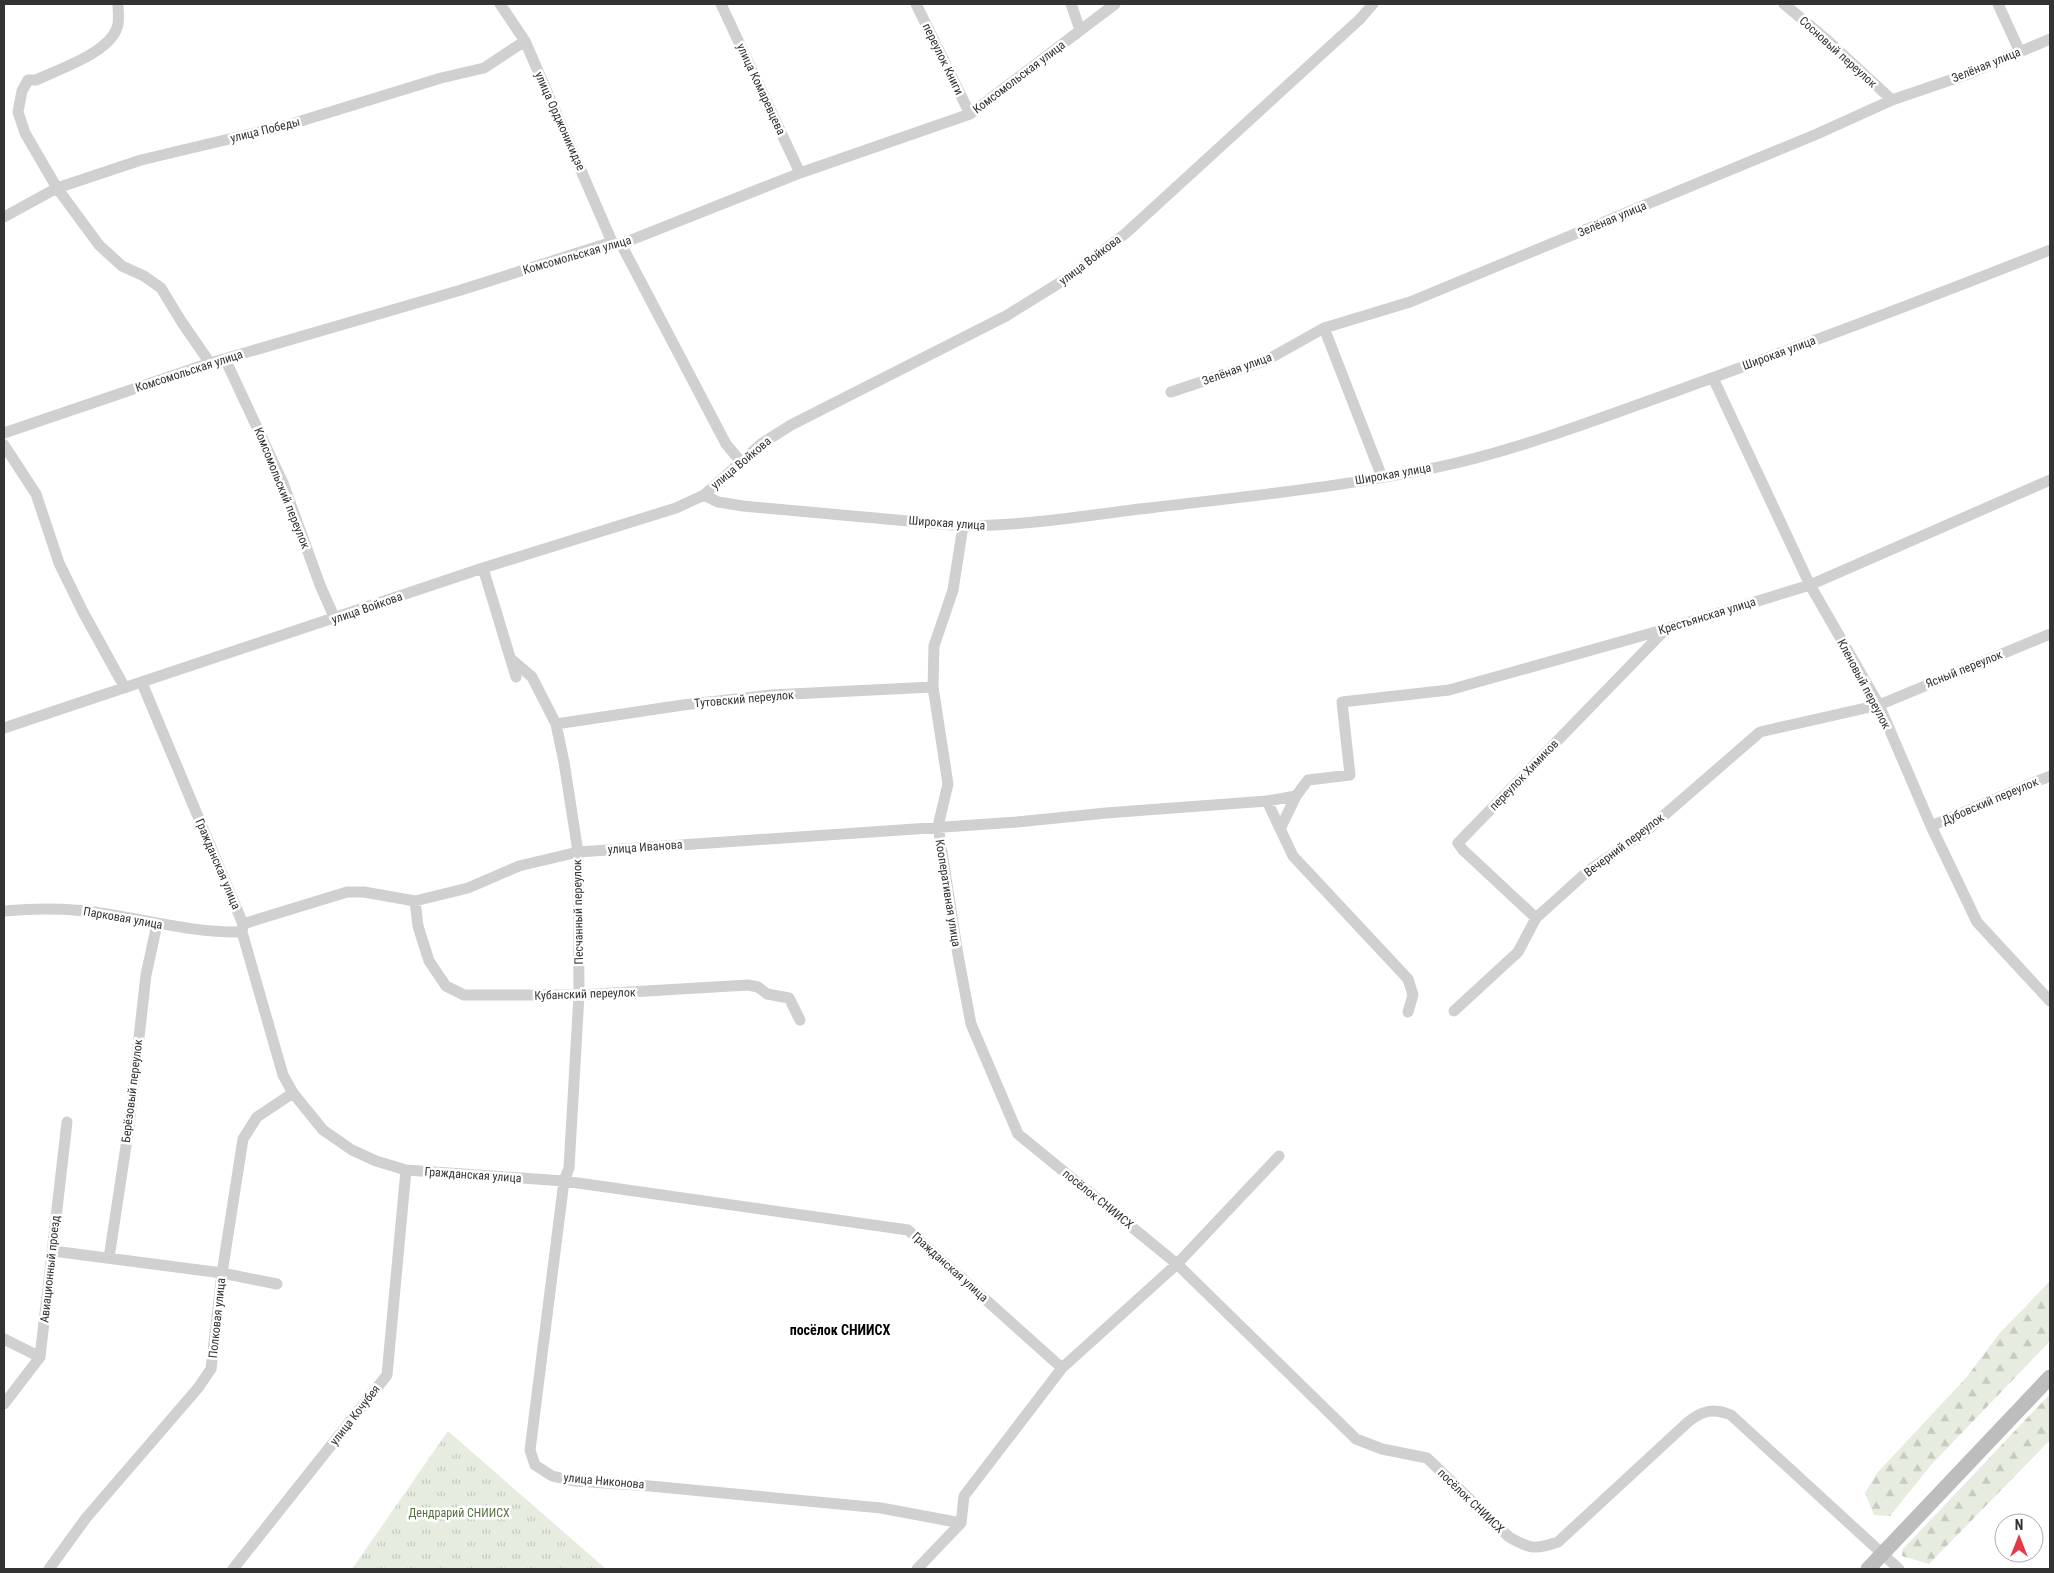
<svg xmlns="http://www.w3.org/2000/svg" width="2054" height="1573" viewBox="0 0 2054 1573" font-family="'Roboto Condensed',sans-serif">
	<defs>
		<pattern id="forest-firs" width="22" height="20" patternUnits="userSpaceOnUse" patternTransform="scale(1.25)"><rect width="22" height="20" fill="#e6ecdf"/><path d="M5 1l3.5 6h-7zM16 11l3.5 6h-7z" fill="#c6cbc0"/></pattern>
		<pattern id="park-tufts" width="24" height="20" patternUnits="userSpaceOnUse" patternTransform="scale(1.25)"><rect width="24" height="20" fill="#e6ecdf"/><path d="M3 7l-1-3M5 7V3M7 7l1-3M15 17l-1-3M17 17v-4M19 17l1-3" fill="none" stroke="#c6cbc0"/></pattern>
	</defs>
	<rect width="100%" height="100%" fill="#fff"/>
	<!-- forest -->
	<path fill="url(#forest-firs)" d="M 2050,1281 L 2050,1341 L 1931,1465 L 1890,1516 L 1874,1515 L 1865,1493 L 1877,1473 L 1966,1378 L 1999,1334 Z
		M 2050,1394 L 2050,1440 L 1929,1564 L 1902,1556 L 1902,1550 Z"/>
	<!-- park -->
	<path fill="url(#park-tufts)" d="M 448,1431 L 606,1569 L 352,1569 Z"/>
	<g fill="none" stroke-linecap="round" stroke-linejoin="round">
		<!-- street -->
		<path stroke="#d0d0d0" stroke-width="11" d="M 118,4 C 118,10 119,18 118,24 C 113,52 59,69 36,80 L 28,80 L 22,91 L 18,112 L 25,133 L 57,188 L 99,245 L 122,266 L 144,276 L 161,288 L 181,321 L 210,363
			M 500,4 L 525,41 L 612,242
			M 721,4 L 800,173
			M 916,4 L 970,114
			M 1071,4 L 1080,30
			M 1784,4 L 1826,39 L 1892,100
			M 1998,4 L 2020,52
			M 4,217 L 57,188 L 141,160 L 288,125 L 441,78 L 484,68 L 525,41
			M 621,244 L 726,444 L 741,462
			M 1324,328 L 1382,477
			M 225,359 L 283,483 L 320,585 L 335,619
			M 1713,378 L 1810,585 L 1879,705 L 1931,826 L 1977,922 L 2050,1001
			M 1171,392 L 1267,360 L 1324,328 L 1410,302 L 1817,134 L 1892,100 L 1968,74 L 2050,39
			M 4,433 L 210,363 L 461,290 L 612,242 L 621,244 L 800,173 L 970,114 L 1115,4
			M 4,445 L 36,494 L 59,563 L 83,612 L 125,688
			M 704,495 L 718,502 L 743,506 L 963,526 C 1026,526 1087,515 1149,508 C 1250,496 1353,486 1452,464 C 1525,447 1598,419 1668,394 C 1796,348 1924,300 2050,250
			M 963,526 L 953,590 L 934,646 L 933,687 L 948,784 L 938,826 L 958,955 L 971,1024 L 1018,1134 L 1177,1264 L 1356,1439 L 1382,1449 L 1427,1458 L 1509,1537 C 1530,1549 1535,1550 1558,1542 L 1688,1422 C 1703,1410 1714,1408 1731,1415 L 1899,1569
			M 483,568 L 516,677
			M 511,659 L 532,677 L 556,724 L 564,762 L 578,852 L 579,995 L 569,1168 L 564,1181 L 530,1450 L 535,1465 L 552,1476 L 574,1481 L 650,1486 L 881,1508 L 961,1523
			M 142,683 L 243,924 L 242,932 L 283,1075 L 293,1093 L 323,1130 L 352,1150 L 376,1161 L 406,1170 L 564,1181 L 908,1230 L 1062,1368
			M 556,724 L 683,705 L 771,695 L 933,687
			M 4,728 L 483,568 L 676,508 L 704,495 L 761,444 L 791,425 L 1006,316 L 1069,277 L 1126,233 L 1360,19 L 1373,4
			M 1267,801 L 1296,796
			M 1931,826 L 2050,776
			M 1280,829 L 1296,796 L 1308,780 L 1350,775 L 1342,702 L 1449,690 L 1666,629 L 1810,585 L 2050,480
			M 415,901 L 418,926 L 429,961 L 446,986 L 464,995 L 579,995 L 748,985 L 758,987 L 767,994 L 789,998 L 800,1020
			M 4,911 C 38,908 73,908 107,914 C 152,921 196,933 242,932
			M 1536,918 L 1463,850 L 1458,843 L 1665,630
			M 243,924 L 347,892 L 364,892 L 415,901 L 468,888 L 519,866 L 578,852 L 1017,822 L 1106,813 L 1267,801 L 1293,856 L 1408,979 L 1413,995 L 1408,1012
			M 1454,1011 L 1518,952 L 1536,918 L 1588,871 L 1646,831 L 1760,732 L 1879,705 L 2050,634
			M 53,1251 L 222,1273 L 277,1284
			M 109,1258 L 129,1126 L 146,975 L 157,924
			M 4,1339 L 40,1357
			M 4,1404 L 40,1357 L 67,1122
			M 49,1569 L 86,1518 L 198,1388 L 211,1369 L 222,1273 L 243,1139 L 257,1117 L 293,1093
			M 233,1569 L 387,1375 L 406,1170
			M 917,1569 L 961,1523 L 964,1496 L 1062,1368 L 1177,1264 L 1279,1156"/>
		<!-- secondary -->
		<path stroke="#bdbdbd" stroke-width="15" d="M 1868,1569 L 2050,1377"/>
	</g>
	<g text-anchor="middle" stroke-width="5" stroke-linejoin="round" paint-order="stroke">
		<!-- street labels -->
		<g font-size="12" fill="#333" stroke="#fff">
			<text transform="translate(1838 52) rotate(42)" y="4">Сосновый переулок</text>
			<text transform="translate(943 59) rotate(64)" y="4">переулок Книги</text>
			<text transform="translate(1986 65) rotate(-22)" y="4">Зелёная улица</text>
			<text transform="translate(1019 77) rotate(-37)" y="4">Комсомольская улица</text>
			<text transform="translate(761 89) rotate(65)" y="4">улица Комаревцева</text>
			<text transform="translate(560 121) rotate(66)" y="4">улица Орджоникидзе</text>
			<text transform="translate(265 130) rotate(-14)" y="4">улица Победы</text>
			<text transform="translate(1612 219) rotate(-23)" y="4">Зелёная улица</text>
			<text transform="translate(577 255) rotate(-16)" y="4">Комсомольская улица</text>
			<text transform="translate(1090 260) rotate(-37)" y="4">улица Войкова</text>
			<text transform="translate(1779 353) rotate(-20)" y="4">Широкая улица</text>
			<text transform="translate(1237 369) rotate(-20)" y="4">Зелёная улица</text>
			<text transform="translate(189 371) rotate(-18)" y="4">Комсомольская улица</text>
			<text transform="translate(741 463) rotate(-40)" y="4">улица Войкова</text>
			<text transform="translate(1393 474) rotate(-10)" y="4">Широкая улица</text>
			<text transform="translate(282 488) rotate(68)" y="4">Комсомольский переулок</text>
			<text transform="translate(947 523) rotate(4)" y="4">Широкая улица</text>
			<text transform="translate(367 608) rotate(-19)" y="4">улица Войкова</text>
			<text transform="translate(1707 616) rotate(-17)" y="4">Крестьянская улица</text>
			<text transform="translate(1964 669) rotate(-22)" y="4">Ясный переулок</text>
			<text transform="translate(1864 684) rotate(62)" y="4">Кленовый переулок</text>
			<text transform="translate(744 699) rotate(-5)" y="4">Тутовский переулок</text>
			<text transform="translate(1524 775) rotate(-46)" y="4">переулок Химиков</text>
			<text transform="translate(1990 801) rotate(-23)" y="4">Дубовский переулок</text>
			<text transform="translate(1624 845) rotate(-37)" y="4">Вечерний переулок</text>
			<text transform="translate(645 847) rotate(-4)" y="4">улица Иванова</text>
			<text transform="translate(218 864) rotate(67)" y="4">Гражданская улица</text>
			<text transform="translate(948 893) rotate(81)" y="4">Кооперативная улица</text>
			<text transform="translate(578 912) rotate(-91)" y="4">Песчанный переулок</text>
			<text transform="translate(123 918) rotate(10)" y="4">Парковая улица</text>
			<text transform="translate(585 994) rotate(-2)" y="4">Кубанский переулок</text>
			<text transform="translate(132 1091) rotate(-83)" y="4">Берёзовый переулок</text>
			<text transform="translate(473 1175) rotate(4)" y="4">Гражданская улица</text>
			<text transform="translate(1098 1199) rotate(39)" y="4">посёлок СНИИСХ</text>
			<text transform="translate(950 1267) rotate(42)" y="4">Гражданская улица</text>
			<text transform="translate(50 1269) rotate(-84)" y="4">Авиационный проезд</text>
			<text transform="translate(217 1318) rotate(-84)" y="4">Полковая улица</text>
			<text transform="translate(355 1415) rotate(-52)" y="4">улица Кочубея</text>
			<text transform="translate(604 1481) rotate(5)" y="4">улица Никонова</text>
			<text transform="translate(1471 1501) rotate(44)" y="4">посёлок СНИИСХ</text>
		</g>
		<!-- park labels -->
		<g font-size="12" fill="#56703f" stroke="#fff">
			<text x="459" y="1517">Дендрарий СНИИСХ</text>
		</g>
		<!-- neighbourhood labels -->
		<g font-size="14" font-weight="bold" fill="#000" stroke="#fff">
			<text x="840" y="1335">посёлок СНИИСХ</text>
		</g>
	</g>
	<!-- border -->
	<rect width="2054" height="1573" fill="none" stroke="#333333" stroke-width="10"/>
	<!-- north arrow -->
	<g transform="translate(2019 1538)"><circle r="24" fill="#ffffff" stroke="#adadad"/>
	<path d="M0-4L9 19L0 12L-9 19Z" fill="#e63946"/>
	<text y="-8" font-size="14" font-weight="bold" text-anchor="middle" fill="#333333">N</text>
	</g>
</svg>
